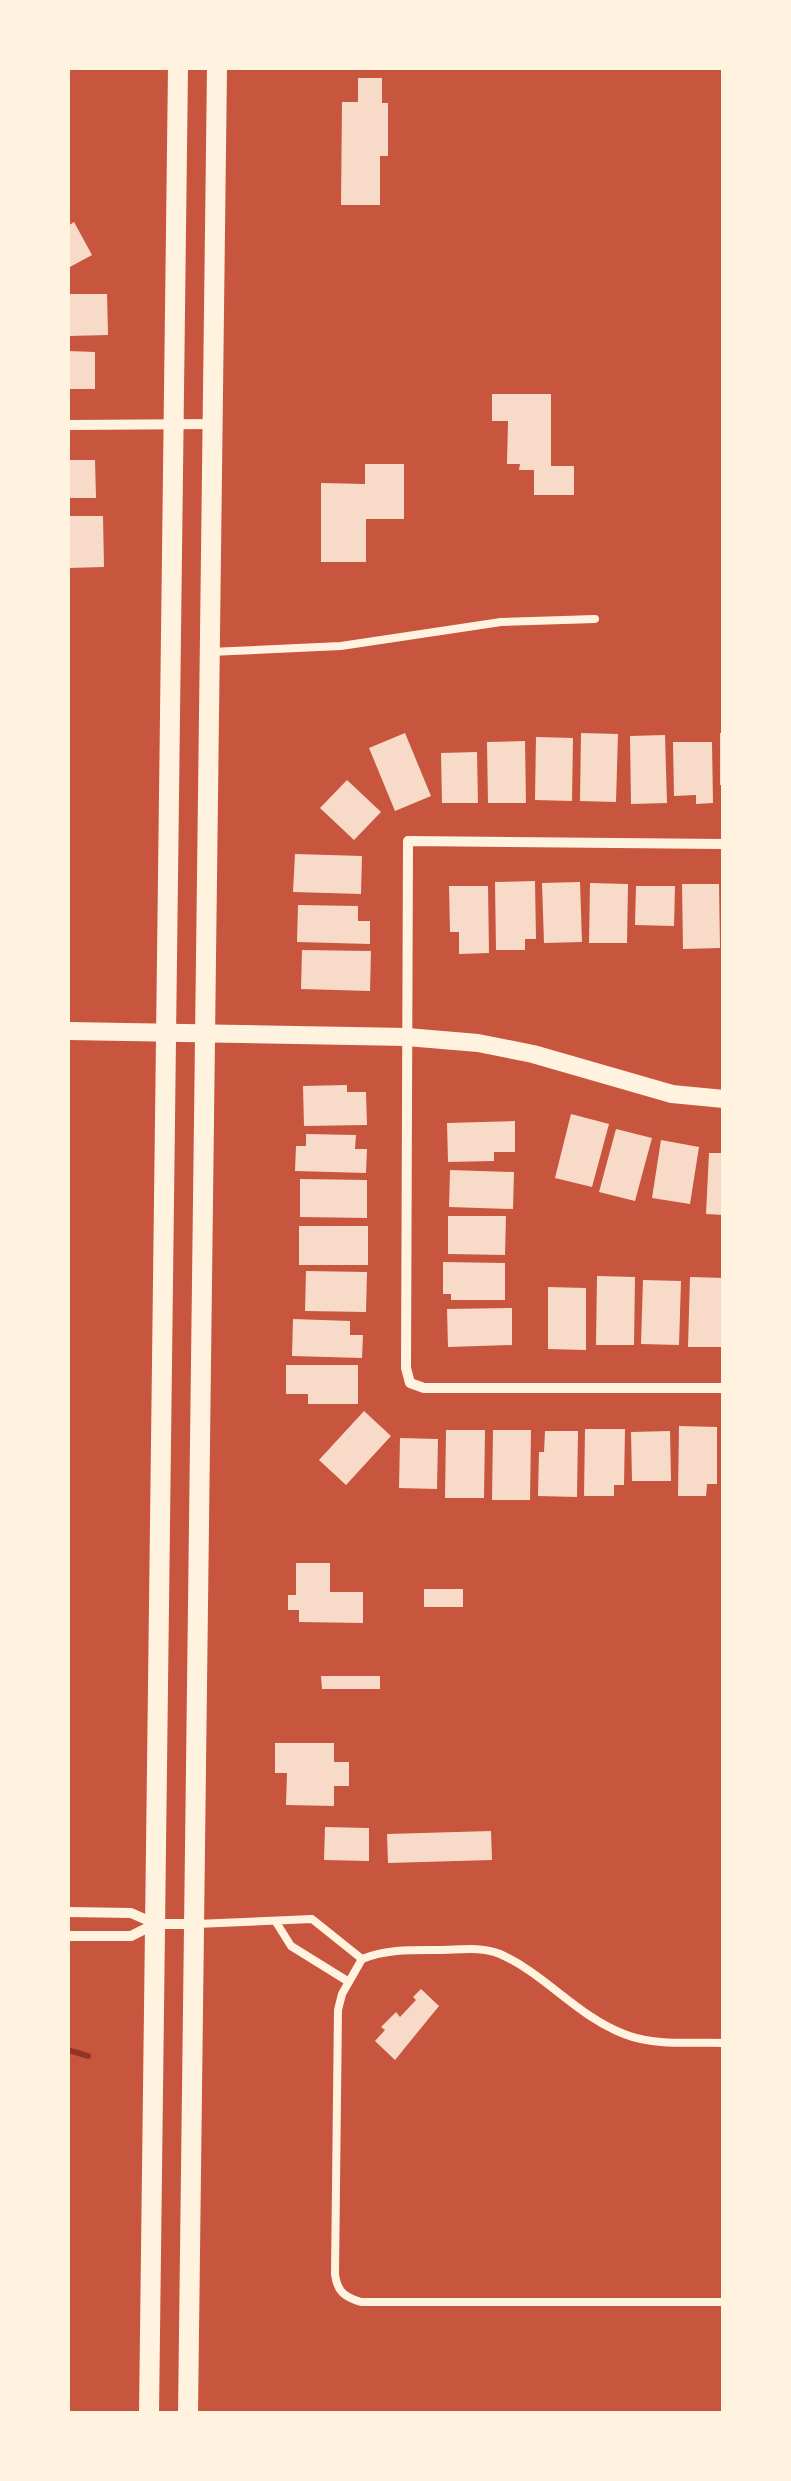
<svg xmlns="http://www.w3.org/2000/svg" width="791" height="2481" viewBox="0 0 791 2481" font-family="'Fira Sans',sans-serif">
	<rect width="100%" height="100%" fill="#c8553d"/>
	<g fill="none" stroke-linecap="round" stroke-linejoin="round">
		<!-- stream -->
		<path stroke="#8f3625" stroke-width="6" d="M 68,2050 L 88,2056"/>
	</g>
	<!-- building -->
	<path fill="#f7dbc8" d="M 358,78 L 382,78 L 382,103 L 388,103 L 388,156 L 380,156 L 380,205 L 341,205 L 342,102 L 358,102 Z
		M 74,222 L 92,255 L 68,268 L 68,226 Z
		M 68,294 L 107,294 L 108,335 L 68,336 Z
		M 68,351 L 95,352 L 95,389 L 68,389 Z
		M 492,394 L 551,394 L 551,466 L 574,466 L 574,495 L 534,495 L 534,470 L 519,470 L 520,464 L 507,464 L 508,421 L 492,421 Z
		M 68,460 L 95,460 L 96,498 L 68,498 Z
		M 365,464 L 404,464 L 404,519 L 366,519 L 366,562 L 321,562 L 321,483 L 365,484 Z
		M 68,516 L 103,516 L 104,567 L 68,568 Z
		M 405,733 L 431,796 L 395,811 L 369,748 Z
		M 581,733 L 618,734 L 616,802 L 580,801 Z
		M 720,733 L 724,733 L 724,785 L 720,785 Z
		M 665,735 L 667,803 L 631,804 L 630,736 Z
		M 536,737 L 573,738 L 572,801 L 535,800 Z
		M 525,741 L 526,803 L 488,803 L 487,742 Z
		M 673,742 L 712,742 L 713,803 L 696,804 L 696,795 L 674,796 Z
		M 477,752 L 478,803 L 442,803 L 441,753 Z
		M 347,780 L 381,812 L 354,840 L 320,808 Z
		M 295,854 L 362,856 L 361,894 L 293,892 Z
		M 535,881 L 536,939 L 525,939 L 525,950 L 496,950 L 495,882 Z
		M 580,882 L 582,942 L 544,943 L 542,883 Z
		M 590,883 L 628,884 L 627,943 L 589,943 Z
		M 682,884 L 719,884 L 720,948 L 683,949 Z
		M 449,886 L 488,886 L 489,953 L 459,954 L 459,932 L 450,932 Z
		M 636,886 L 675,886 L 674,926 L 635,925 Z
		M 298,905 L 358,906 L 358,921 L 370,921 L 370,944 L 297,942 Z
		M 302,950 L 371,951 L 370,991 L 301,989 Z
		M 347,1085 L 347,1092 L 366,1092 L 367,1125 L 304,1126 L 303,1086 Z
		M 571,1114 L 609,1124 L 592,1187 L 555,1178 Z
		M 515,1121 L 515,1152 L 494,1152 L 494,1161 L 448,1162 L 447,1123 Z
		M 616,1129 L 652,1138 L 635,1201 L 599,1192 Z
		M 306,1134 L 356,1135 L 355,1149 L 367,1149 L 366,1173 L 295,1171 L 296,1146 L 306,1146 Z
		M 661,1140 L 699,1147 L 690,1204 L 652,1198 Z
		M 709,1153 L 724,1153 L 724,1215 L 706,1214 Z
		M 450,1170 L 514,1172 L 513,1209 L 449,1207 Z
		M 300,1179 L 367,1180 L 367,1218 L 300,1217 Z
		M 448,1216 L 506,1216 L 505,1255 L 448,1254 Z
		M 299,1226 L 368,1226 L 368,1265 L 299,1265 Z
		M 443,1262 L 505,1263 L 505,1300 L 451,1300 L 451,1294 L 443,1294 Z
		M 306,1271 L 367,1272 L 366,1312 L 305,1311 Z
		M 597,1276 L 635,1277 L 634,1345 L 596,1345 Z
		M 690,1277 L 724,1278 L 724,1347 L 688,1347 Z
		M 643,1280 L 681,1281 L 679,1345 L 641,1344 Z
		M 548,1287 L 586,1288 L 586,1350 L 548,1349 Z
		M 512,1308 L 512,1345 L 448,1347 L 447,1309 Z
		M 293,1319 L 350,1321 L 350,1335 L 363,1335 L 362,1358 L 292,1356 Z
		M 286,1365 L 358,1365 L 358,1404 L 308,1404 L 308,1394 L 286,1394 Z
		M 364,1411 L 391,1436 L 346,1485 L 319,1460 Z
		M 679,1426 L 717,1427 L 717,1484 L 707,1484 L 706,1496 L 678,1496 Z
		M 585,1429 L 625,1429 L 624,1485 L 614,1485 L 614,1496 L 584,1496 Z
		M 446,1430 L 485,1430 L 484,1498 L 445,1498 Z
		M 493,1430 L 531,1430 L 530,1500 L 492,1500 Z
		M 545,1431 L 578,1431 L 577,1497 L 538,1496 L 539,1452 L 544,1452 Z
		M 670,1431 L 671,1481 L 632,1481 L 631,1432 Z
		M 400,1438 L 438,1439 L 437,1489 L 399,1488 Z
		M 296,1563 L 330,1563 L 330,1592 L 363,1592 L 363,1623 L 299,1622 L 299,1610 L 288,1610 L 288,1595 L 296,1595 Z
		M 424,1589 L 463,1589 L 463,1607 L 424,1607 Z
		M 321,1676 L 380,1676 L 380,1689 L 322,1689 Z
		M 275,1743 L 334,1743 L 334,1762 L 349,1762 L 349,1786 L 334,1786 L 334,1806 L 286,1805 L 287,1773 L 275,1773 Z
		M 325,1827 L 369,1828 L 369,1861 L 324,1860 Z
		M 491,1831 L 492,1860 L 388,1863 L 387,1834 Z
		M 421,1989 L 439,2006 L 395,2060 L 375,2041 L 385,2030 L 381,2027 L 396,2012 L 400,2017 L 416,2000 L 413,1997 Z"/>
	<g fill="none" stroke-linecap="round" stroke-linejoin="round">
		<!-- service -->
		<path stroke="#fff3e0" stroke-width="8" d="M 210,652 L 341,646 L 501,622 L 595,619
			M 276,1922 L 291,1946 L 349,1982
			M 196,1924 L 312,1919 L 362,1959
			M 724,2043 C 691,2042 654,2046 624,2034 C 577,2016 545,1974 500,1954 C 481,1946 458,1950 438,1950 C 412,1950 387,1949 362,1959 L 342,1994 L 338,2010 L 335,2274 C 337,2291 344,2297 361,2302 L 724,2302"/>
		<!-- minor -->
		<path stroke="#fff3e0" stroke-width="10" d="M 68,425 L 214,424
			M 724,844 L 408,841 L 406,1368 L 410,1383 L 424,1388 L 724,1388
			M 68,1912 L 131,1913 L 156,1924 L 194,1924
			M 68,1936 L 131,1936 L 155,1924"/>
		<!-- tertiary -->
		<path stroke="#fff3e0" stroke-width="18" d="M 68,1031 L 407,1037 L 478,1043 L 533,1054 L 672,1094 L 724,1099"/>
		<!-- secondary -->
		<path stroke="#fff3e0" stroke-width="20" d="M 149,2414 L 178,68
			M 188,2414 L 217,68"/>
	</g>
	<!-- border -->
	<rect width="791" height="2481" fill="none" stroke="#fff3e0" stroke-width="140"/>
</svg>
